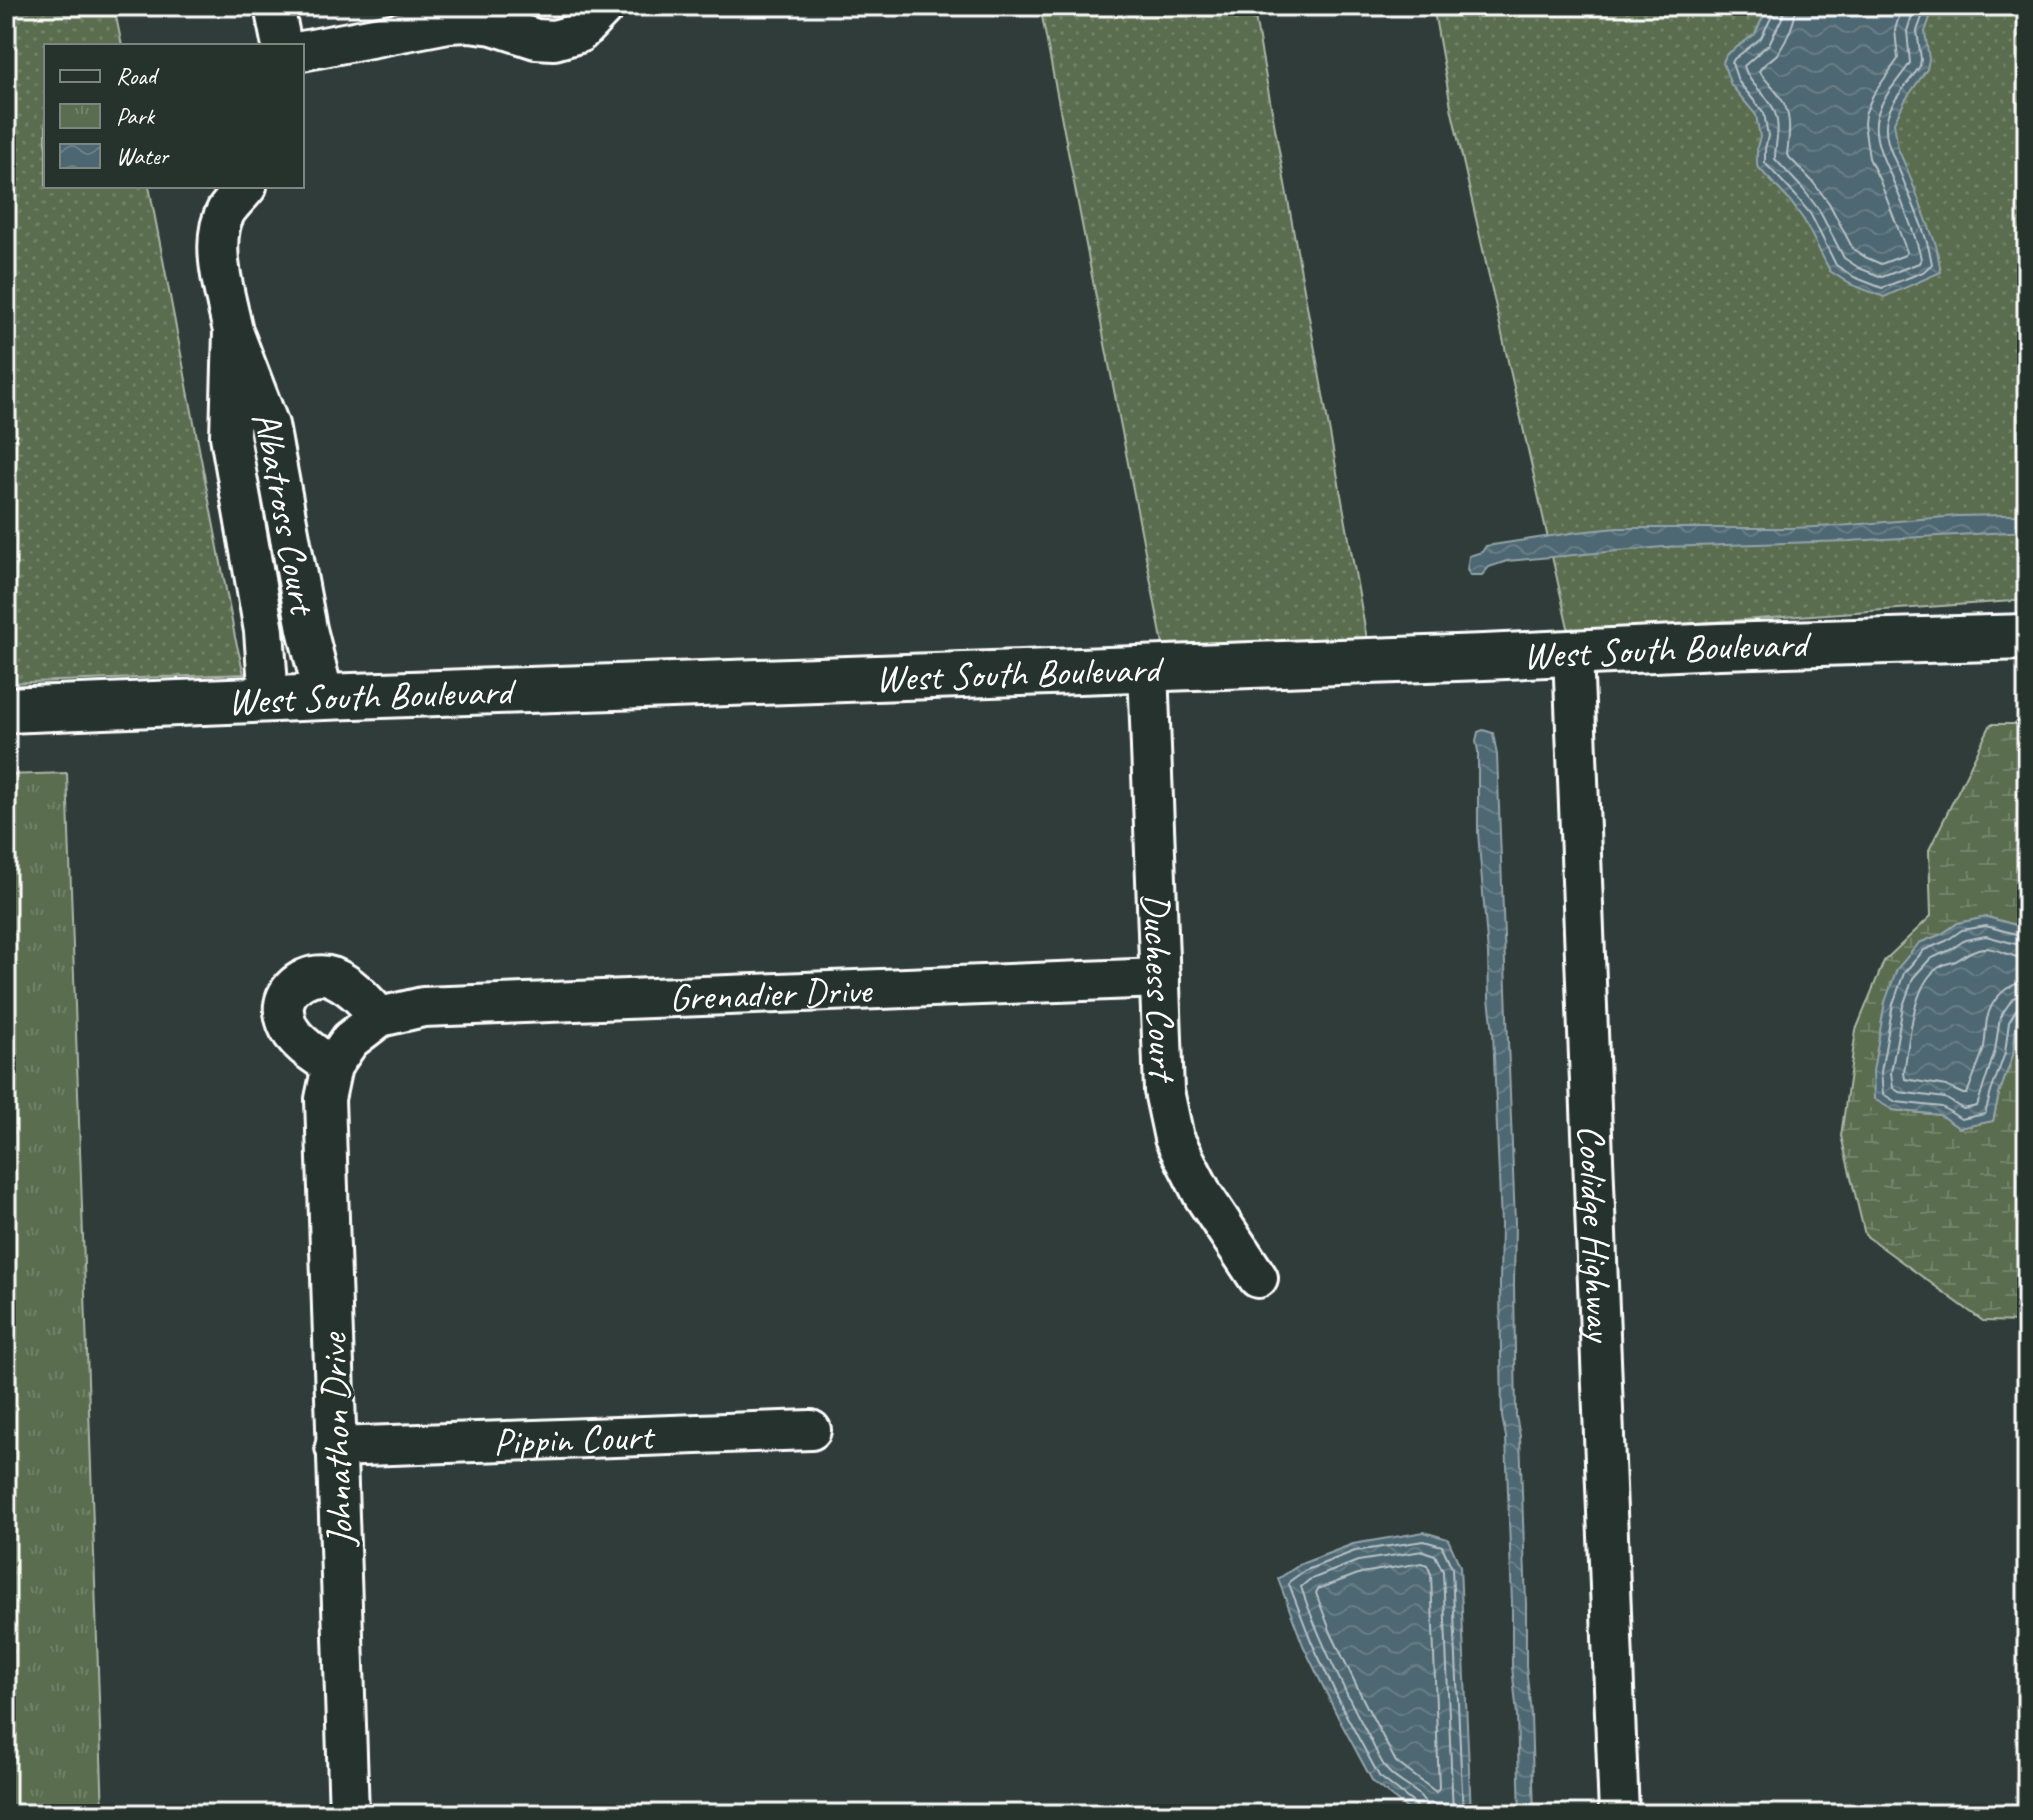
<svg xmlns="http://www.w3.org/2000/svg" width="2033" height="1820" viewBox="0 0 2033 1820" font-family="Caveat,sans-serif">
	<defs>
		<pattern id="grass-dots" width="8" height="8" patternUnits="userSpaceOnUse" patternTransform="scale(2)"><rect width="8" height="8" fill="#5a6d50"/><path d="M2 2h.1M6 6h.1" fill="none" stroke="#73836a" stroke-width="1.8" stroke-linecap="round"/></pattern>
		<pattern id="wetland-marsh" width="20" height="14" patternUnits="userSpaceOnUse" patternTransform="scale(2)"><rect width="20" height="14" fill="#5a6d50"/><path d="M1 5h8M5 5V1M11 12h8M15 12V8" fill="none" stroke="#73836a"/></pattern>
		<pattern id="park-tufts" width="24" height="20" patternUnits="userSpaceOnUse" patternTransform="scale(2)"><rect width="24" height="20" fill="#5a6d50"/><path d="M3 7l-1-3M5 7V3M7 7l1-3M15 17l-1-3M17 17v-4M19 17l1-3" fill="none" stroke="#73836a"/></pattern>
		<pattern id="water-waves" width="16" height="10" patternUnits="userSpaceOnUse" patternTransform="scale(2)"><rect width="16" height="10" fill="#4d6772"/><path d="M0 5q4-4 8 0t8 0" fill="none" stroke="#687e87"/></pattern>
	</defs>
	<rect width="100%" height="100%" fill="#303c39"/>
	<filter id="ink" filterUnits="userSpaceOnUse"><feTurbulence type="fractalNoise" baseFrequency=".0125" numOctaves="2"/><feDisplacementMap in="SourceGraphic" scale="16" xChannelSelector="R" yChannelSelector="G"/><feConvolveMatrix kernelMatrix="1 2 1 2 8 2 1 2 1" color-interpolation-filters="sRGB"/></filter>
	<g filter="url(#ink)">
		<!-- grass -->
		<path fill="url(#grass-dots)" stroke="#acb6a8" stroke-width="2" d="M 6,6 L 114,6 L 122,46 L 46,46 L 46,186 L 149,186 L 235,637 L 244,674 L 6,683 Z
			M 1040,6 L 1253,6 L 1367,639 L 1163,645 Z
			M 1433,6 L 2027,6 L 2027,600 L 1569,632 L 1452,112 Z"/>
		<!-- wetland -->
		<path fill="url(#wetland-marsh)" stroke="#acb6a8" stroke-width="2" d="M 1991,724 L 2027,724 L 2027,930 L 2019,926 L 1987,917 L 1958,923 L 1942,934 L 1919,943 L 1885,1002 L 1881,1028 L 1893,1110 L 1940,1115 L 1959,1128 L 1993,1121 L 1999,1094 L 2013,1055 L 2016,1025 L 2027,1007 L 2027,1322 L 1983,1321 L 1865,1235 L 1841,1136 L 1856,1030 L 1884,961 L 1931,916 L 1929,850 Z"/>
		<!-- park -->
		<path fill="url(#park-tufts)" stroke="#acb6a8" stroke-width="2" d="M 67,773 L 103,1814 L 6,1814 L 6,775 Z"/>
		<!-- water -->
		<path fill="url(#water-waves)" stroke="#94a4aa" stroke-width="2" d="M 1768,6 L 1934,6 L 1925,32 L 1929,59 L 1927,69 L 1906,99 L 1894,122 L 1898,149 L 1907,169 L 1936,245 L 1941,272 L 1884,297 L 1850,284 L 1830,271 L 1804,220 L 1790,201 L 1757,166 L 1757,147 L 1760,137 L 1756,115 L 1731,85 L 1723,63 L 1726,55 L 1755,34 Z
			M 2004,515 L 2027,515 L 2027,531 L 1849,541 L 1663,547 L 1507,561 L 1489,567 L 1482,575 L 1470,575 L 1467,570 L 1469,556 L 1482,552 L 1486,546 L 1578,532 L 1617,528 L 1791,528 L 1838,526 L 1957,516 Z
			M 1483,730 L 1493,733 L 1497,755 L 1515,1223 L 1514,1285 L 1516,1416 L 1520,1436 L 1526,1604 L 1526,1666 L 1531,1714 L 1534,1814 L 1520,1814 L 1517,1715 L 1512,1666 L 1512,1604 L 1506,1437 L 1502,1417 L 1500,1285 L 1501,1224 L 1493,1032 L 1489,998 L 1488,954 L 1478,832 L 1478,751 L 1476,741 L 1478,732 Z
			M 1987,917 L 2019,926 L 2027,930 L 2027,1007 L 2016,1025 L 2013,1055 L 1999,1094 L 1993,1121 L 1959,1128 L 1940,1115 L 1893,1110 L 1874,1099 L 1873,1071 L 1885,1002 L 1897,969 L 1919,943 L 1942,934 L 1958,923 Z
			M 1424,1532 L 1448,1539 L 1460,1566 L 1471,1814 L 1414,1814 L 1373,1782 L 1338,1717 L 1303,1645 L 1278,1579 L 1301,1564 L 1353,1544 Z"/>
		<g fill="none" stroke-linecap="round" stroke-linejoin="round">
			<!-- shore -->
			<path stroke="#b8c2c7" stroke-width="2" d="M 1774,6 L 1774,12 L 1761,38 L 1734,59 L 1732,63 L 1738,81 L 1764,113 L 1768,136 L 1765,149 L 1765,163 L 1796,196 L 1811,215 L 1836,265 L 1854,277 L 1882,288 L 1923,272 L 1932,264 C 1927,234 1913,205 1902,177 C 1895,159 1882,139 1887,118 C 1892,99 1909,83 1920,66 L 1921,59 L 1917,31 L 1926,6
				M 1784,6 L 1783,16 L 1769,44 L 1744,66 C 1749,85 1766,93 1773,108 C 1782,127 1775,140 1775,159 L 1803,189 L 1819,210 L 1844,258 L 1859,268 L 1882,277 L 1919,263 L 1921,259 C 1916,234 1901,200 1891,176 C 1883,159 1872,136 1877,116 C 1883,95 1899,80 1910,63 L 1907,31 L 1915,6
				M 1796,6 C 1796,20 1787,40 1779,52 C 1773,59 1764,63 1759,71 C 1765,80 1774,88 1780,97 C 1793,114 1789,136 1787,155 L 1812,181 L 1829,203 L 1853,249 L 1865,257 L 1881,264 L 1905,255 L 1907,252 L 1880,181 L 1869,158 L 1864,124 L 1865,114 L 1873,95 L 1898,59 L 1895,30 L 1902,6
				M 2027,937 L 1986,926 L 1962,930 L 1946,941 L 1924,950 L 1904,973 L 1893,1004 L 1881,1072 L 1883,1094 L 1896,1102 L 1942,1107 L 1961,1119 L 1985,1114 L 1991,1092 L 2005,1053 L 2009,1022 L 2018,1007 L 2027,1004
				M 2027,947 L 1986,936 L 1965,940 L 1950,950 L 1930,959 L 1913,978 L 1903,1006 L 1891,1073 L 1893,1088 L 1899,1092 L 1945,1098 L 1963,1109 L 1977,1106 L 1995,1051 L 2000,1017 L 2013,998 L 2020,995 L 2027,994
				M 2027,959 C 2012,958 1999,948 1984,948 C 1973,949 1966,955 1956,961 C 1950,963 1943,964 1938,968 C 1912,985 1909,1044 1904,1073 L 1905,1079 L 1946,1086 L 1963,1094 L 1967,1094 C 1972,1080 1978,1065 1983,1051 C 1986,1041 1985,1029 1987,1019 C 1991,999 2007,983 2027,982
				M 1422,1563 L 1427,1565 L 1431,1574 L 1439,1788 L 1436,1792 L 1396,1762 L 1365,1703 L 1331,1633 L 1316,1593 L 1318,1589 L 1361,1573 Z
				M 1418,1814 L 1416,1805 L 1379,1776 L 1345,1713 L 1311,1641 L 1289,1584 L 1290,1581 L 1304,1571 L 1355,1551 L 1424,1541 L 1442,1546 L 1452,1568 L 1463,1814
				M 1428,1814 C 1427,1791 1401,1786 1388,1771 C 1379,1761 1374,1745 1367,1733 C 1342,1686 1318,1638 1301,1587 L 1309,1580 L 1358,1561 L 1423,1551 L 1435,1555 L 1443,1571 L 1453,1814"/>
			<!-- minor casing -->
			<g stroke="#fff" stroke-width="44">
				<g id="minor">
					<path d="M 274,6 L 282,46"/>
					<path d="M 302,51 L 448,23 L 469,22 L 493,25 L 536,39 L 554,40 L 579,33 L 605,6"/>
					<path d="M 233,331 C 226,297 208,243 226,211 C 232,202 241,194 247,186"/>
					<path id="s1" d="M 1573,653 L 1619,1814"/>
					<path id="s2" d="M 1148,668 L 1164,1091 L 1174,1138 L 1203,1195 L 1258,1278"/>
					<path id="s3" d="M 269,699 L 264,631 L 230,436 L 233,331 L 269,425 L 307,629 L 324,697"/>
					<path d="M 332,1066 C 317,1056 293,1041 287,1024 C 285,1019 283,1009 284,1005 C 287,984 313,970 332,977 C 352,985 366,1002 380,1017"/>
					<path id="s4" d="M 335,1447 L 811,1430"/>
					<path id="s5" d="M 349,1814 L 325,1099 L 332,1066 L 350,1040 L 380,1017 L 423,1007 L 1160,978"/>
				</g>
			</g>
			<!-- major casing -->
			<g stroke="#fff" stroke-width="50">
				<g id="major">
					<path id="s6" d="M 6,710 L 324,697 L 1484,657 L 1719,646 L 2027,637"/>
				</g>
			</g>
			<!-- minor -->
			<use href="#minor" stroke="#26332d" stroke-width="38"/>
			<!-- major -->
			<use href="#major" stroke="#26332d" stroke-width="44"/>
		</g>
	</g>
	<g text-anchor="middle" stroke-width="6" stroke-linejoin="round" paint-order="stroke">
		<!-- street labels -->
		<g font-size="38" fill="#fff" stroke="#26332d">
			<text dy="13" stroke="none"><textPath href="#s3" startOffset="560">Albatross Court</textPath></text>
			<text dy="13" stroke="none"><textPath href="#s6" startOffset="1660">West South Boulevard</textPath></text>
			<text dy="13" stroke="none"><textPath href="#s6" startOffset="1012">West South Boulevard</textPath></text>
			<text dy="13" stroke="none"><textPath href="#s6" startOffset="364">West South Boulevard</textPath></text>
			<text dy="13" stroke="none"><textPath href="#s2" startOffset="318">Duchess Court</textPath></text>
			<text dy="13" stroke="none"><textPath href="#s5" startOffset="1210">Grenadier Drive</textPath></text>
			<text dy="13" stroke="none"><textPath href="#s1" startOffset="580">Coolidge Highway</textPath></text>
			<text dy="13" stroke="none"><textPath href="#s4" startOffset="238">Pippin Court</textPath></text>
			<text transform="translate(336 1440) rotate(-92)" y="13">Johnathon Drive</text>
		</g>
	</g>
	<!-- margin -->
	<rect width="2033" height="1820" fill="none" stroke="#26332d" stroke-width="32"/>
	<rect x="16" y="16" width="2001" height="1788" fill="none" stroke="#fff" stroke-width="3" filter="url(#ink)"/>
	<!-- legend -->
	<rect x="44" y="44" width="260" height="144" fill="#26332d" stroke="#7d8581" stroke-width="2"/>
	<rect x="60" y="70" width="40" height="12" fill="#26332d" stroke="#7d8581" stroke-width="2"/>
	<text x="116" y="84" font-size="24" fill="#ffffff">Road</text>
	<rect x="60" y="104" width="40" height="24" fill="url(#park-tufts)" stroke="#7d8581" stroke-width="2"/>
	<text x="116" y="124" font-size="24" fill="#ffffff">Park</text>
	<rect x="60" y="144" width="40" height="24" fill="url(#water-waves)" stroke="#7d8581" stroke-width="2"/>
	<text x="116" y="164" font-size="24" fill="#ffffff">Water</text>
</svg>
